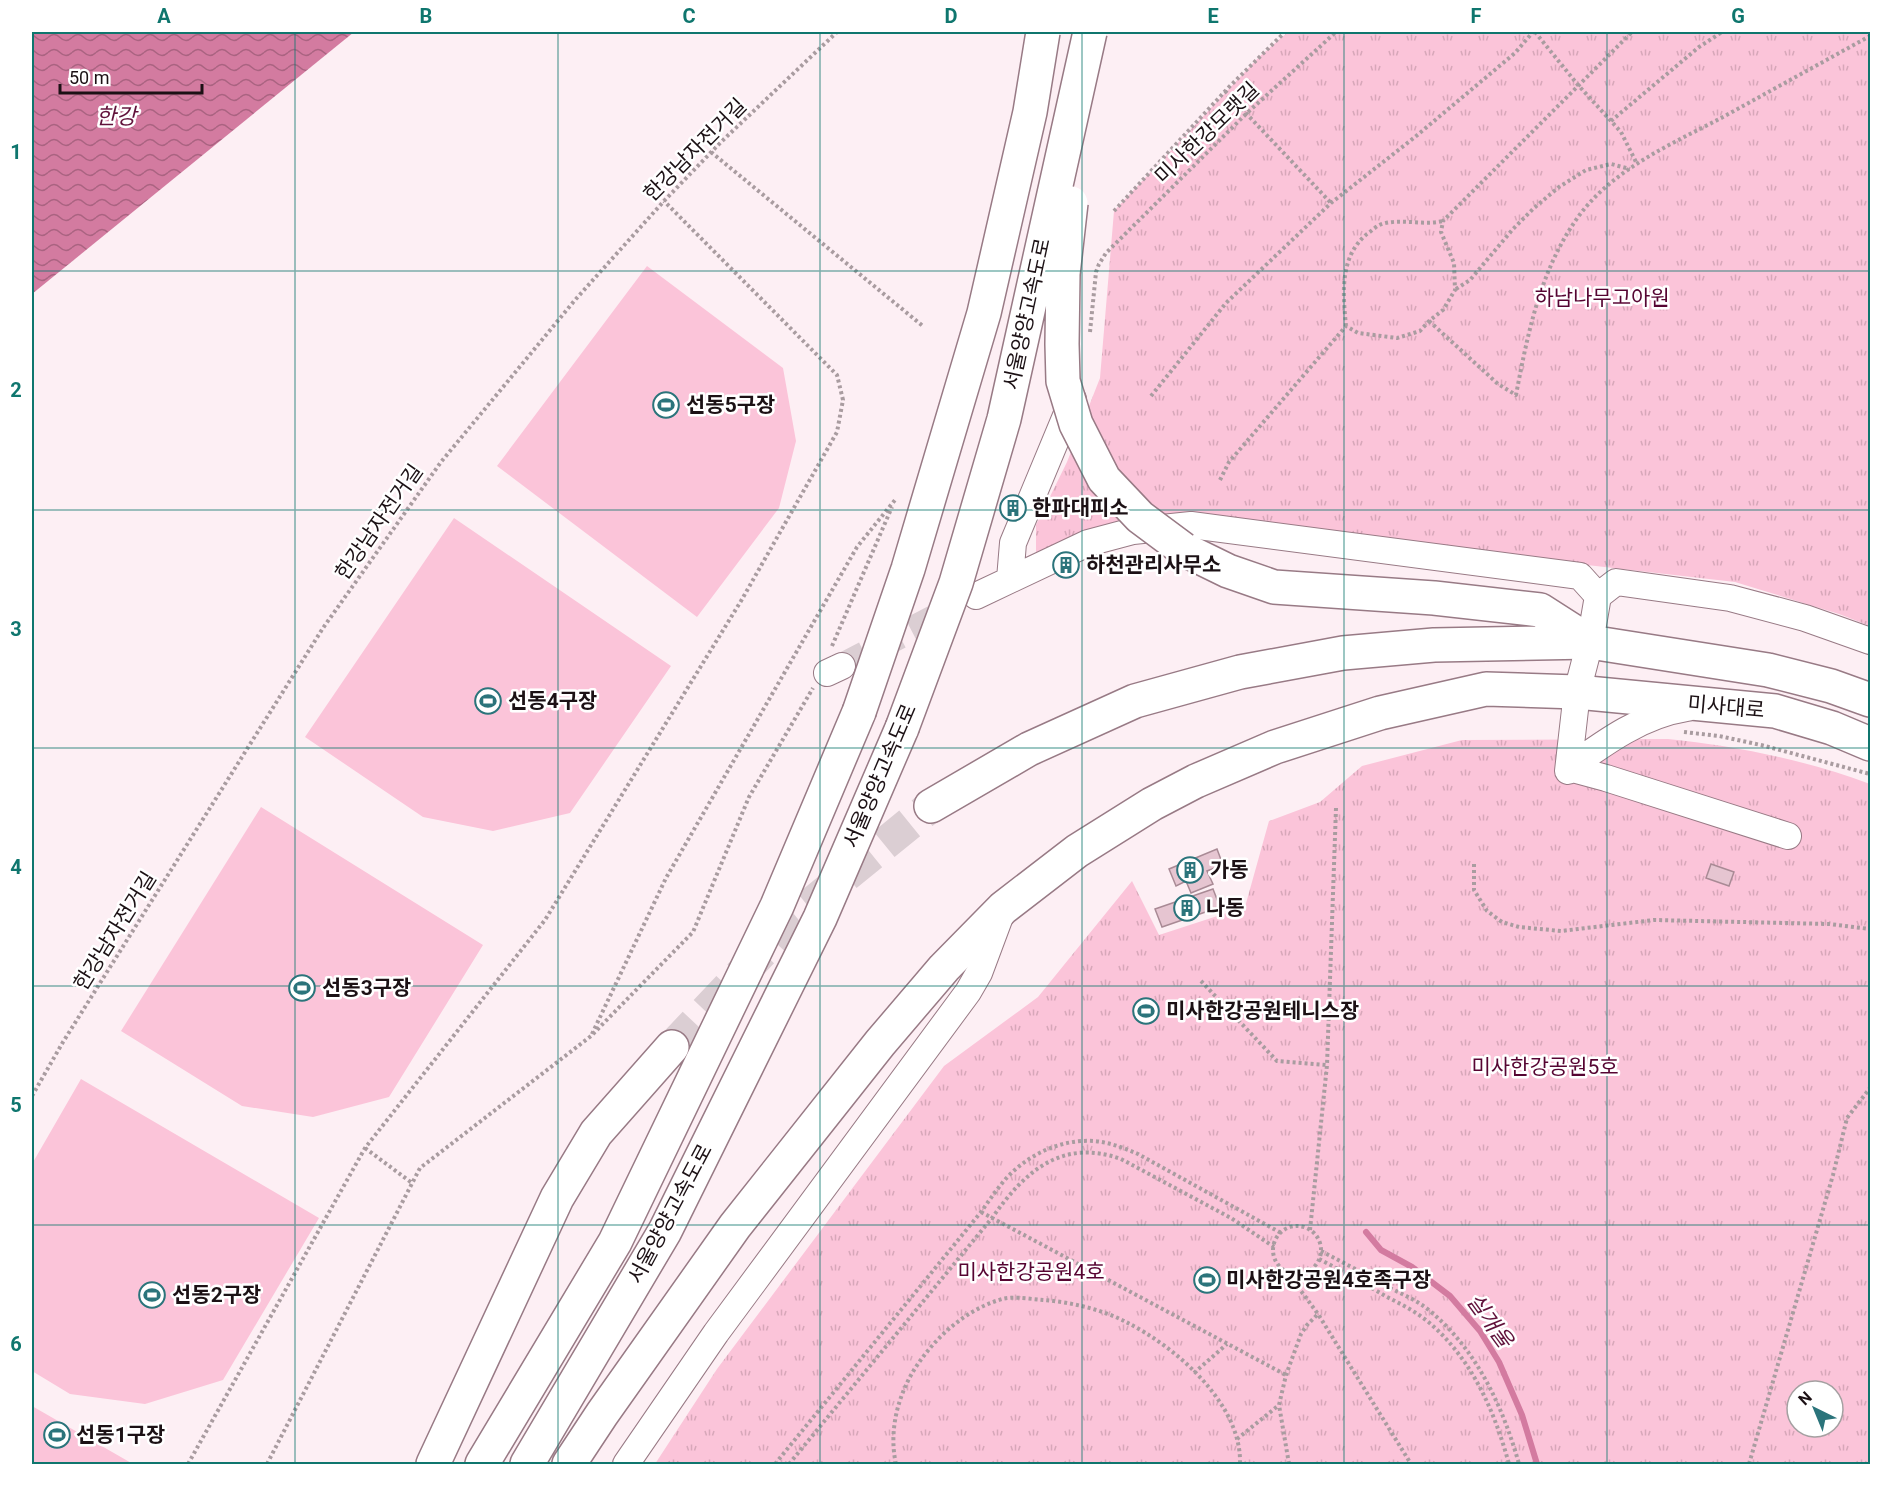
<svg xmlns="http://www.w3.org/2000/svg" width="1902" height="1496" viewBox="0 0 1902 1496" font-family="Roboto,'Noto Sans KR',sans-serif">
	<defs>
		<pattern id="park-tufts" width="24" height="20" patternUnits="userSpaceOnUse" patternTransform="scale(1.5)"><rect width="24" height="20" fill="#fbc4d9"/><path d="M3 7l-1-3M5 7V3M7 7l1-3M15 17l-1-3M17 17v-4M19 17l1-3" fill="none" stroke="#d7a7b9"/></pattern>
		<pattern id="water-waves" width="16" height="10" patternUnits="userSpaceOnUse" patternTransform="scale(1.5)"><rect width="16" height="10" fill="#d37ba0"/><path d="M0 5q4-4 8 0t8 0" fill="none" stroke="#aa6381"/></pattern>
	</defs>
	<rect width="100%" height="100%" fill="#fdeff4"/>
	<!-- grass -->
	<path fill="#fbc4d9" d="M 647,266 L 783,368 L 796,441 L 779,508 L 697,617 L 497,466 Z
		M 454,518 L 671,666 L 570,813 L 493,831 L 423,817 L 305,737 Z
		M 261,807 L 483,945 L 389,1097 L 313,1117 L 242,1106 L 121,1031 Z
		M 81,1079 L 319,1218 L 223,1380 L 145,1404 L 70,1394 L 32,1371 L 32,1164 Z
		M 32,1406 L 133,1464 L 32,1464 Z"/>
	<!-- park -->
	<path fill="url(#park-tufts)" fill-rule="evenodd" d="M 1288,32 L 1870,32 L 1870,626 L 1839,614 L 1735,582 L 1154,515 L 1036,557 L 1036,525 L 1067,462 L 1100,378 L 1114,211 L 1259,57 Z
		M 1668,739 C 1736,746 1806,760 1870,784 L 1870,1464 L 655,1464 L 717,1369 L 944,1066 L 1038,997 L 1132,881 L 1159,935 L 1245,907 L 1269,821 L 1320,802 L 1362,766 L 1462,740 ZM 1797,1391 L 1833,1391 L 1833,1427 L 1797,1427 Z"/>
	<!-- water -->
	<path fill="url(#water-waves)" d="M 32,32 L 354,32 L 32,294 Z"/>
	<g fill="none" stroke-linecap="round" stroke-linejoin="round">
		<!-- stream -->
		<path stroke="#d37ba0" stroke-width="6" d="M 1366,1232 L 1381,1250 L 1412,1267 L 1450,1296 L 1480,1331 L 1499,1362 L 1522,1415 L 1537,1464"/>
	</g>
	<!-- building -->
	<path fill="#e6c5d1" stroke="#a98a95" stroke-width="1.5" d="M 1013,496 L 1022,500 L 1014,519 L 1004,515 Z
		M 1217,849 L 1223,865 L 1207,871 L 1213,884 L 1191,893 L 1186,881 L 1176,886 L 1169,869 Z
		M 1711,864 L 1734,872 L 1729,886 L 1706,878 Z
		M 1213,889 L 1220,907 L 1162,927 L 1155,909 Z"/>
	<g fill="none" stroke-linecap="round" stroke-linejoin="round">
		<!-- minor-tunnel -->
		<path stroke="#dbced3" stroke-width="26" stroke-dasharray="26 13" stroke-linecap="butt" d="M 842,666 L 953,608"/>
		<!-- highway-tunnel -->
		<path stroke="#dbced3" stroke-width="33" stroke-dasharray="33 16" stroke-linecap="butt" d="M 672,1047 L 795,917 L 931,806"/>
		<!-- minor casing -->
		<g stroke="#987a85" stroke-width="28">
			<path id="minor" d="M 1010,579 L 1013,543 L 1073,399
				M 976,596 L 1088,543 L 1133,531 L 1191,525 L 1580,576 L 1598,596
				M 827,673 L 842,666
				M 1569,768 L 1606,778 L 1788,836
				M 1569,768 C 1605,742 1642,715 1687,708
				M 1568,771 L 1577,692 L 1590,642 L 1598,596 L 1616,582 L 1730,598 L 1805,618 L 1870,641
				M 626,1464 L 716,1333 L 968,992 L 979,973 L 1001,914"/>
		</g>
		<!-- major casing -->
		<g stroke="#987a85" stroke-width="36">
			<path id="major" d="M 1590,642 L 1768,670 L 1831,686 L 1870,700
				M 1577,692 L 1775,711 L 1832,728 L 1870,744"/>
		</g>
		<!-- highway casing -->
		<g stroke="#987a85" stroke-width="36">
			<path id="highway" d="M 1183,549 L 1228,571 L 1274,587 L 1434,598 L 1540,610 L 1590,642
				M 931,806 L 1029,749 L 1135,701 L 1240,672 L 1343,653 L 1434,645 L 1590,642
				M 433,1464 L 557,1198 L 596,1133 L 672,1047
				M 482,1464 L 615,1242 L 777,906 L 859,712
				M 527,1464 L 665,1231 L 820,918 L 902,728
				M 569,1464 L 602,1414 L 735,1226 L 880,1043 L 944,968 L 1003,908 L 1077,851 L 1152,804 L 1196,781 L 1275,747 L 1380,713 L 1486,689 L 1577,692"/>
		</g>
		<!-- path -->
		<path stroke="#a99ca0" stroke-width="4" stroke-dasharray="3 3" stroke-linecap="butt" d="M 1535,32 L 1578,85 L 1621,132 L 1637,164
			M 1225,91 L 1331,203
			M 1611,121 L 1699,47 L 1722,32
			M 711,152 L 924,327
			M 1114,211 L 1229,87 L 1285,32
			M 1456,289 L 1470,280 L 1513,229 L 1534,208 L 1559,187 L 1586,170 L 1611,164 L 1630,169
			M 1429,321 L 1498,384 L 1516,395 C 1528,332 1541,266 1581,213 C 1617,167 1672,144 1723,117 C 1772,90 1821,63 1870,36
			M 1346,326 C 1343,294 1339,257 1367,234 C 1372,231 1377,225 1382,224 C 1402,218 1423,226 1443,221
			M 1090,332 L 1096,272 L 1099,264 L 1106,253 L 1247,113 L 1336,32
			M 1151,396 L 1226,303 L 1331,203 L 1415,137 L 1515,53 L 1533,32
			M 1220,480 L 1229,462 L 1346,326 L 1358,333 L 1397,338 L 1420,331 L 1429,321 L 1443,310 L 1455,290 L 1454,263 L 1441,232 L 1443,221 L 1632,32
			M 832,646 L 892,507
			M 1684,732 L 1719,736 L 1761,745 L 1870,774
			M 1474,864 L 1474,890 L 1487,911 L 1502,922 L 1519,927 L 1561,931 L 1654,920 L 1829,924 L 1870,929
			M 1201,981 L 1277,1061 L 1327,1065
			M 592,1034 L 666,878 L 857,547 L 895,500
			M 32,1096 L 63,1042 L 323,628 L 441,462 L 575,300 L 664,201 L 721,142 L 837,32
			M 365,1148 L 412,1183
			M 981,1212 L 1286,1375
			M1273 1250a24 24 0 1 1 48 0a24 24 0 1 1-48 0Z
			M 1310,1230 L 1327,1065 L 1336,808
			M 1321,1251 C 1344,1263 1367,1275 1390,1288 C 1404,1295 1418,1301 1430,1311 C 1477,1350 1503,1407 1519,1464
			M 1319,1259 C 1342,1271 1365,1284 1387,1297 C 1403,1305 1420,1314 1433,1326 C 1474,1363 1495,1413 1509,1464
			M 1287,1272 L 1318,1314 L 1411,1464
			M 1194,1373 L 1227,1344
			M 1237,1439 L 1279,1405
			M 188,1464 L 365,1148 L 545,920 L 741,601 L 837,432 L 843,400 L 837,375 L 664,201
			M 267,1464 L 420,1168 L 591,1036 L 693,932 L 749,797 L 813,688
			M 775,1464 L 981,1212 C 988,1202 995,1192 1003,1182 C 1025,1156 1059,1139 1093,1141 C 1109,1142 1124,1148 1138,1154 L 1281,1233
			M 789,1464 L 992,1218 C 1025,1171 1062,1138 1121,1159 L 1231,1218 L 1274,1247
			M 896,1464 C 888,1429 899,1390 920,1361 C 940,1333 968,1309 1002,1299 C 1014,1296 1030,1299 1043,1300 C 1070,1302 1101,1309 1126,1322 C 1176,1347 1242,1404 1240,1464
			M 1289,1464 L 1279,1405 L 1286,1375 L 1301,1334 L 1307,1325 L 1318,1314
			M 1749,1464 L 1833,1175 L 1847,1118 L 1870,1088"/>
		<!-- minor -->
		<use href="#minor" stroke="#fff" stroke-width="26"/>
		<!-- major -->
		<use href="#major" stroke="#fff" stroke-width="33"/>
		<!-- highway -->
		<use href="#highway" stroke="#fff" stroke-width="33"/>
		<!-- highway-bridge casing -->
		<g stroke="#987a85" stroke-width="36" stroke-linecap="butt">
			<path id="highway-bridge" d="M 1071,203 L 1063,274 L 1062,344 L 1063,381 L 1076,424 L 1104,479 L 1140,517 L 1183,549
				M 859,712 L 908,569 L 984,313 L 1030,112 L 1043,32
				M 902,728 L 956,583 L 1004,419 L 1090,32"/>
		</g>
		<!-- highway-bridge -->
		<use href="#highway-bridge" stroke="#fff" stroke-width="33"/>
	</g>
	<!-- grid -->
	<path fill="none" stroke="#0f766e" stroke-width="1.5" stroke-opacity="0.55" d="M 295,32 L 295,1464M 558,32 L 558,1464M 820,32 L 820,1464M 1082,32 L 1082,1464M 1344,32 L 1344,1464M 1607,32 L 1607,1464M 32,271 L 1870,271M 32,510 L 1870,510M 32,748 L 1870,748M 32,986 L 1870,986M 32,1225 L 1870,1225"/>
	<!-- icons -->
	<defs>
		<g id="stadium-ring" transform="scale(1.35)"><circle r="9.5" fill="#fff" stroke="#2b747b" stroke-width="1.5"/><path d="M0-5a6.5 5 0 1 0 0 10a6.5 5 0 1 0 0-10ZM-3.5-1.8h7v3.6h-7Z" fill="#2b747b"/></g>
		<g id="building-ring" transform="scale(1.35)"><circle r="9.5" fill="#fff" stroke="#2b747b" stroke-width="1.5"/><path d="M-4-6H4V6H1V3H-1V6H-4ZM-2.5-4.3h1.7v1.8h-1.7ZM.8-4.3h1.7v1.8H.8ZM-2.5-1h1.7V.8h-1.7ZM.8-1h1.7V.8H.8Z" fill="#2b747b"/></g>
	</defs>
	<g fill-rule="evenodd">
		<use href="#stadium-ring" x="666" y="405"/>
		<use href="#building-ring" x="1013" y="508"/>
		<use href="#building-ring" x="1066" y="565"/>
		<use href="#stadium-ring" x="488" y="701"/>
		<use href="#building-ring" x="1190" y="870"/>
		<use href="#building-ring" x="1187" y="908"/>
		<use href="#stadium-ring" x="302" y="988"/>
		<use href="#stadium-ring" x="1146" y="1011"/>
		<use href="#stadium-ring" x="1207" y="1280"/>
		<use href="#stadium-ring" x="152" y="1295"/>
		<use href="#stadium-ring" x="57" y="1435"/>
	</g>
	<g text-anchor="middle" stroke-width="5" stroke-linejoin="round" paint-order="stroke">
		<!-- street labels -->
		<g font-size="21" fill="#1c1115" stroke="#fff">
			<text transform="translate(1207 133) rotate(-44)" y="7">미사한강모랫길</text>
			<text transform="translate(695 150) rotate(-45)" y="7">한강남자전거길</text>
			<text transform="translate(1027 314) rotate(-78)" y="7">서울양양고속도로</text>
			<text transform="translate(379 522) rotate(-55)" y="7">한강남자전거길</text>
			<text transform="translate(1726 707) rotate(5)" y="7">미사대로</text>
			<text transform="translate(880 776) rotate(-67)" y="7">서울양양고속도로</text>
			<text transform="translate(115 931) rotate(-58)" y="7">한강남자전거길</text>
			<text transform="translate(670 1214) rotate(-62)" y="7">서울양양고속도로</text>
		</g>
		<!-- park labels -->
		<g font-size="21" fill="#560432" stroke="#fff">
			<text x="1602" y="305">하남나무고아원</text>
			<text x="1545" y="1074">미사한강공원5호</text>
			<text x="1031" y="1279">미사한강공원4호</text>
		</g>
		<!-- poi labels -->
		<g font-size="21" font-weight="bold" fill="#1c1115" stroke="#fff" text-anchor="start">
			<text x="686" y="412">선동5구장</text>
			<text x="1032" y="515">한파대피소</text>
			<text x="1086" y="572">하천관리사무소</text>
			<text x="508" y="708">선동4구장</text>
			<text x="1210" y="877">가동</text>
			<text x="1206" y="915">나동</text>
			<text x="322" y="995">선동3구장</text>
			<text x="1166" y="1018">미사한강공원테니스장</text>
			<text x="1226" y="1287">미사한강공원4호족구장</text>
			<text x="172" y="1302">선동2구장</text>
			<text x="76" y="1442">선동1구장</text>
		</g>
		<!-- water labels -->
		<g font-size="22" font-style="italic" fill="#61123b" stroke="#fff">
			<text x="116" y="124">한강</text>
			<text transform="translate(1490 1320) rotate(54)" y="8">실개울</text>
		</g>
	</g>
	<!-- border -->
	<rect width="1902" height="1496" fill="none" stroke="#ffffff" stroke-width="66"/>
	<!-- north arrow -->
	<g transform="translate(1815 1409) rotate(317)"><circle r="28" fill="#ffffff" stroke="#a4a0a1" stroke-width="1.5"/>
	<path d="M0-4.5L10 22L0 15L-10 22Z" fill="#2b747b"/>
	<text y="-9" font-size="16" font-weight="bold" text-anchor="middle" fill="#1c1115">N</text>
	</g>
	<!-- scale -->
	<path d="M60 84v9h142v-9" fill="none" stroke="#1c1115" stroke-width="3"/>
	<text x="69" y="84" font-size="18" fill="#1c1115" stroke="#ffffff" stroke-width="4.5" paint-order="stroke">50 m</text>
	<rect x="33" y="33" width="1836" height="1430" fill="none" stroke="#0f766e" stroke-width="2"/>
	<g font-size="20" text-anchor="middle" font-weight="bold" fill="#0f766e">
		<text x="164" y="23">A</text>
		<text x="426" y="23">B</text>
		<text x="689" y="23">C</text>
		<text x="951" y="23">D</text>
		<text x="1213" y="23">E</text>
		<text x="1476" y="23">F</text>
		<text x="1738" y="23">G</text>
		<text x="16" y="159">1</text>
		<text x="16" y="397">2</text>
		<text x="16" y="636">3</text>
		<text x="16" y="874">4</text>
		<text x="16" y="1112">5</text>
		<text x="16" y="1351">6</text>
	</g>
</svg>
